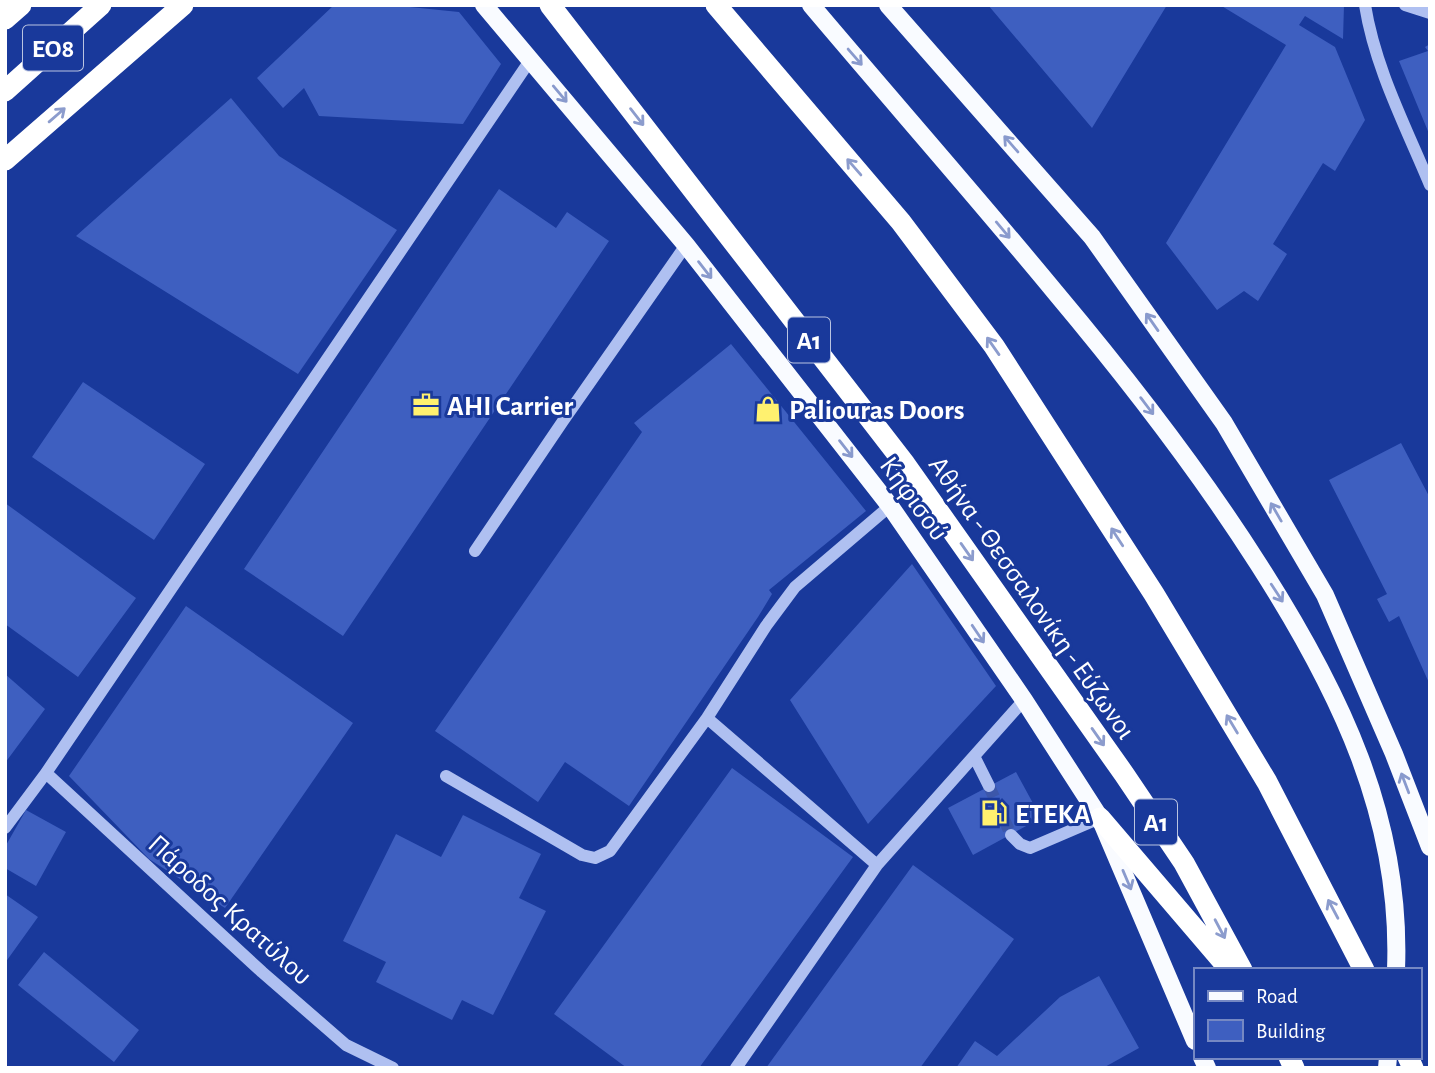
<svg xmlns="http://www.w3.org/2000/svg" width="1435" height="1073" viewBox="0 0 1435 1073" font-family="'Alegreya Sans',sans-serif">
	<rect width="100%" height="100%" fill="#19399b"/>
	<!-- building -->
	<path fill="#3e5fc0" d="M 334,5 L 390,5 L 459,12 L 501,64 L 463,124 L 319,116 L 304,88 L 283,108 L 257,78 Z
		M 988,5 L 1167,5 L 1092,128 Z
		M 1220,5 L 1344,5 L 1343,39 L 1305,16 L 1299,25 L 1335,47 L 1365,120 L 1335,171 L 1323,163 L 1273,244 L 1287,254 L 1258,301 L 1244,291 L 1217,310 L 1166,243 L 1286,45 Z
		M 1430,44 L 1430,136 L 1399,61 L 1428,51 L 1425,47 Z
		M 231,98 L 279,156 L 397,230 L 298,374 L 76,236 Z
		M 499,189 L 556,228 L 567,212 L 609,241 L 343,636 L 244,569 Z
		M 731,344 L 866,511 L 769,590 L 772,594 L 758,617 L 629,806 L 565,762 L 538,802 L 435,731 L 642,432 L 634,423 Z
		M 83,382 L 205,464 L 154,540 L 32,457 Z
		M 1401,443 L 1430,498 L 1430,685 L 1399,616 L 1389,622 L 1377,599 L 1387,594 L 1329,480 Z
		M 5,503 L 136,598 L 78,677 L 5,624 Z
		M 912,564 L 996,686 L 868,824 L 790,700 Z
		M 186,606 L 353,723 L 225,908 L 149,859 L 69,776 Z
		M 5,674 L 45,709 L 5,763 Z
		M 732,768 L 853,857 L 699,1068 L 627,1068 L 554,1014 Z
		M 1016,772 L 1041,818 L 973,855 L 948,808 Z
		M 26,810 L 66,832 L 36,886 L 5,868 L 5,847 Z
		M 463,815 L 541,854 L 519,898 L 546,911 L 493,1015 L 462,1000 L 452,1020 L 376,982 L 386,962 L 343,941 L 396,834 L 441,857 Z
		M 913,865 L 1014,939 L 920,1068 L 766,1068 Z
		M 5,894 L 38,917 L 5,963 Z
		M 44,952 L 139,1030 L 114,1062 L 18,985 Z
		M 1099,976 L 1139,1048 L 1103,1068 L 956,1068 L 975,1041 L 997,1056 L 1060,997 Z"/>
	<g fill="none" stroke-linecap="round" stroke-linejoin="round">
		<!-- minor-tunnel -->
		<path stroke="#3c57aa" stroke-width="12" stroke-dasharray="12 6" stroke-linecap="butt" d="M 989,786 L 1011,835"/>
		<!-- minor -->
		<path stroke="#afc0f1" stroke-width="12" d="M 1365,5 C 1375,68 1406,127 1430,185
			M 1405,5 L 1430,13
			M 475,551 L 563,421 L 686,245
			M 707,718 L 877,865
			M 974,756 L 989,786
			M 46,773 L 262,972 L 346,1045 L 393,1068
			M 446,776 L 582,855 L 595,858 L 610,851 L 707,718 L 766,626 L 795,587 L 890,506
			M 5,828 L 46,773 L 531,59
			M 1011,835 L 1020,844 L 1030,848 L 1100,818
			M 736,1068 L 877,865 L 1024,700"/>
		<!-- major -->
		<path stroke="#f9fbff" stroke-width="18" d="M 484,5 L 686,245 L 890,506 L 1024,700 L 1100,818 L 1195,1041
			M 811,5 C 892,101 975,195 1055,292 C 1128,379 1198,469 1259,565 C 1339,690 1402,818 1396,970
			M 888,5 L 1092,237 L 1224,423 L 1325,595 L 1394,754 L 1430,847
			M 1202,1057 L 1207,1068
			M 1387,1068 L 1388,1057"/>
		<!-- highway -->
		<path stroke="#fff" stroke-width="21" d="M 550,5 L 905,464 L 1124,774 L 1184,863 L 1242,970
			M 716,5 L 901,222 L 994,346 L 1154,594 L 1267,782 L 1364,970
			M 5,19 L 21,5
			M 5,91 L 101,5
			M 5,160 L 183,5
			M 1100,818 L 1230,970
			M 1289,1057 L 1294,1068
			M 1408,1057 L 1413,1068"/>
	</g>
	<!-- one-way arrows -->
	<defs><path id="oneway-shaft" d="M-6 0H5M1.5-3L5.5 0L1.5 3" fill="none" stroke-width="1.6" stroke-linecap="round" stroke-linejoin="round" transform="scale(1.75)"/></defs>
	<g stroke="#899acd">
		<use href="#oneway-shaft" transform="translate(855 57) rotate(49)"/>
		<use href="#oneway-shaft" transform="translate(560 94) rotate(50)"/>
		<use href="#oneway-shaft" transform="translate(1011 144) rotate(-131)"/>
		<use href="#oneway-shaft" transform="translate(1003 230) rotate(50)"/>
		<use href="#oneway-shaft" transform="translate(705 270) rotate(52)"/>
		<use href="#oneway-shaft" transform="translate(1152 322) rotate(-125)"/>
		<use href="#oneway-shaft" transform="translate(1147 406) rotate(53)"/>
		<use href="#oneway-shaft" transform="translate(846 449) rotate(52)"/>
		<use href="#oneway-shaft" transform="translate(1276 512) rotate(-120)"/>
		<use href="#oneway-shaft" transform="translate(1277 593) rotate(57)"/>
		<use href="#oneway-shaft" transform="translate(978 634) rotate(56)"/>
		<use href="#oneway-shaft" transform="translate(1405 783) rotate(-111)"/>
		<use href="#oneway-shaft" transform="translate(1127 880) rotate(67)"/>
	</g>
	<g stroke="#8c9ccd">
		<use href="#oneway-shaft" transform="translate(57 115) rotate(-41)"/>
		<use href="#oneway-shaft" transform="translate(637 117) rotate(52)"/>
		<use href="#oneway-shaft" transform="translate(854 167) rotate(-131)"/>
		<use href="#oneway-shaft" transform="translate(993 346) rotate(-125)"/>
		<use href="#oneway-shaft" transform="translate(1117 537) rotate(-123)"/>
		<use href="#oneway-shaft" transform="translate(967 552) rotate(55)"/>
		<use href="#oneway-shaft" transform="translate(1232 724) rotate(-121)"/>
		<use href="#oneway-shaft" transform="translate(1098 737) rotate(55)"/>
		<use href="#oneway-shaft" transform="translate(1333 909) rotate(-118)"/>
		<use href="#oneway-shaft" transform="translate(1220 929) rotate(62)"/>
	</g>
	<!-- icons -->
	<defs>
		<g id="office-bare" transform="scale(2.1)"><path d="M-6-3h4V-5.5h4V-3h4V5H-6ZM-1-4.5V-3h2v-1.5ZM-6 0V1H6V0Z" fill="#fff16f" stroke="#19399b" stroke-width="2.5" paint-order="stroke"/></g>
		<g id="shop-bare" transform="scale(2.1)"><path d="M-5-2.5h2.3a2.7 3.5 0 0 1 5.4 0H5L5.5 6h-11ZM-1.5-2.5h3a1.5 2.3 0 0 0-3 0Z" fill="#fff16f" stroke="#19399b" stroke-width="2.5" paint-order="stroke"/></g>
		<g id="fuel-bare" transform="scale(2.1)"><path d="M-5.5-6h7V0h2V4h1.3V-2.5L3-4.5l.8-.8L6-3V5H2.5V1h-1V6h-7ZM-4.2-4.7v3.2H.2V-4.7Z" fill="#fff16f" stroke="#19399b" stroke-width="2.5" paint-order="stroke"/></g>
	</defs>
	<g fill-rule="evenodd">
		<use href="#office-bare" x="426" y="405"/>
		<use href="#shop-bare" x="768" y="409"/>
		<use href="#fuel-bare" x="994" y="813"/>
	</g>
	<g text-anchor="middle" stroke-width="6" stroke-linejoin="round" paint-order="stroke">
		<!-- shield labels -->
		<g fill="#19399b" stroke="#bac4e1" stroke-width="2">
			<rect x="23" y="25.5" width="60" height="45" rx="5"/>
			<rect x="788" y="317.5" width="42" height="45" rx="5"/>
			<rect x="1135" y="799.5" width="42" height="45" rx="5"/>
		</g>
		<g font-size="26" font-weight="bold" fill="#fff">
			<text x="53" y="57">ΕΟ8</text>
			<text x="809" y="349">Α1</text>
			<text x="1156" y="831">Α1</text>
		</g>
		<!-- poi labels -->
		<g font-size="28" font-weight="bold" fill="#fff" stroke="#19399b" text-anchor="start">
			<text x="447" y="415">AHI Carrier</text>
			<text x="789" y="419">Paliouras Doors</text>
			<text x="1015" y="823">ΕΤΕΚΑ</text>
		</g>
		<!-- street labels -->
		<g font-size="28" fill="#fff" stroke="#19399b">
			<text transform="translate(915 498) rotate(54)" y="10">Κηφισού</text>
			<text transform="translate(1033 597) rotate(55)" y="10">Αθήνα - Θεσσαλονίκη - Εύζωνοι</text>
			<text transform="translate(231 909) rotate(42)" y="10">Πάροδος Κρατύλου</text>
		</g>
	</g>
	<!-- border -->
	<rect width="1435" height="1073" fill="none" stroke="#ffffff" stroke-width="14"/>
	<!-- legend -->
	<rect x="1194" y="968" width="228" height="91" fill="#19399b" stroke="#7588c3" stroke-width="2"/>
	<rect x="1208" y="991" width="35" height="10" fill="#f9fbff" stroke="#7588c3" stroke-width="2"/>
	<text x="1256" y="1003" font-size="21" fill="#ffffff">Road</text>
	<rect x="1208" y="1020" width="35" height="21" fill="#3e5fc0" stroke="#7588c3" stroke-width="2"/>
	<text x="1256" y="1038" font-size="21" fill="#ffffff">Building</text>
</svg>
